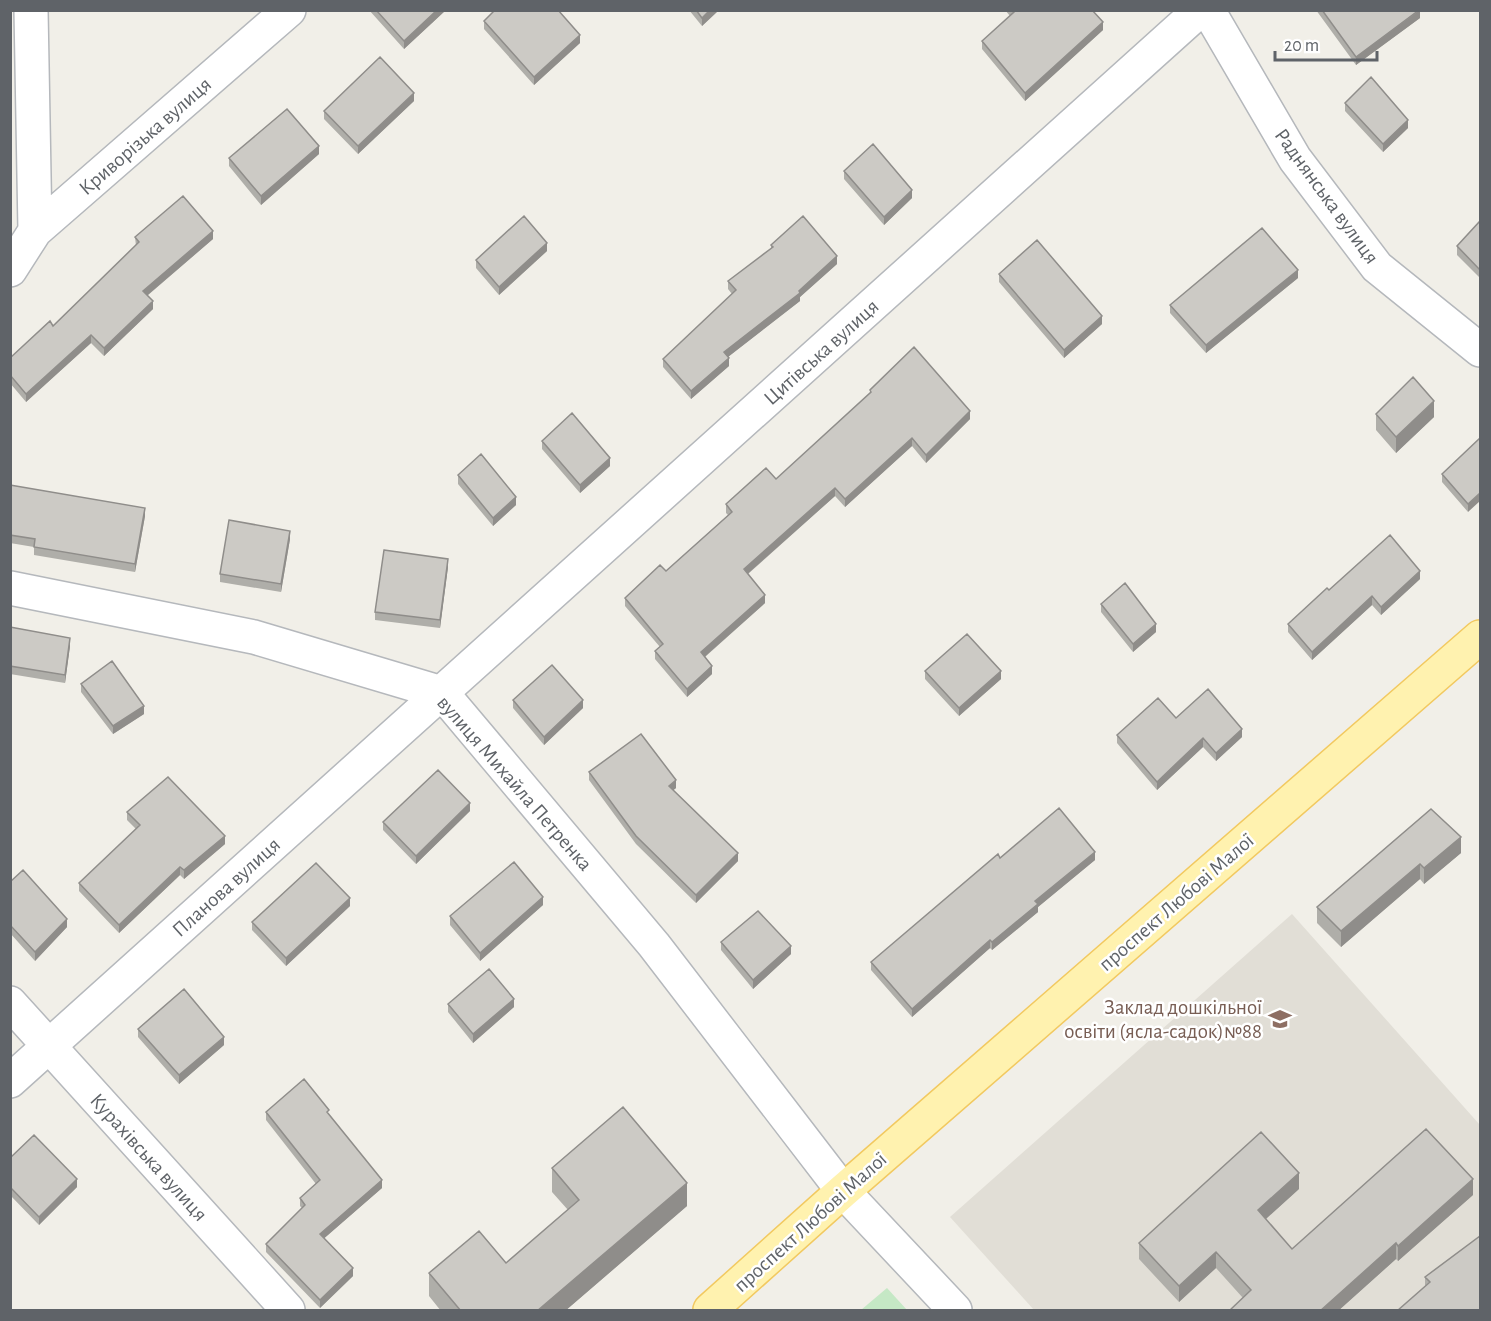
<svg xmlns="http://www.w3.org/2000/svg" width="1491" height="1321" viewBox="0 0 1491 1321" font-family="'Alegreya Sans',sans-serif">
	<rect width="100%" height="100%" fill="#f1efe8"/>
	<!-- education -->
	<path fill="#e1ded6" d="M 1292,914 L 1480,1125 L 1480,1310 L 1034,1310 L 950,1217 Z"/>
	<!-- pitch -->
	<path fill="#c5e8c5" d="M 887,1288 L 907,1310 L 861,1310 Z"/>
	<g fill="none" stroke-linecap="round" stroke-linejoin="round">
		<!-- minor casing -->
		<g stroke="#b5b8bc" stroke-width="36">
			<path id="minor" d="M 31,10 L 35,231
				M 1208,10 L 1295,159 L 1377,267 L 1480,350
				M 10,270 L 35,231 L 289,10
				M 10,588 L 254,637 L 442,693 L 654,945 L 843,1191 L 955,1310
				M 10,1003 L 288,1310
				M 10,1081 L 1200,10"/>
		</g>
		<!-- primary casing -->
		<g stroke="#f2c960" stroke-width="36">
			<path id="primary" d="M 710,1310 L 843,1191 L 1480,637"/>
		</g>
		<!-- minor -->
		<use href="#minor" stroke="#fff" stroke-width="33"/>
		<!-- primary -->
		<use href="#primary" stroke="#fff2af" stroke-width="33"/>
	</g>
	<!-- wall -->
	<path fill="#afaea9" d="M 369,10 L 446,10 L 404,49 Z
		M 689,10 L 719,10 L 702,26 Z
		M 1005,10 L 1092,10 L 1103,30 L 1025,101 L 982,49 L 982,41 L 1010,16 Z
		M 1316,10 L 1420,10 L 1420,18 L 1356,65 Z
		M 484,21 L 580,43 L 534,85 L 484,29 Z
		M 414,101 L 358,154 L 324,119 L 324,111 Z
		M 1345,103 L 1408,128 L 1383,152 L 1345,111 Z
		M 319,154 L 261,205 L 229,166 L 229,158 Z
		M 844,171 L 912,198 L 884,225 L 844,179 Z
		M 1480,221 L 1480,278 L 1457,255 L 1457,246 Z
		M 135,237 L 213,239 L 147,296 L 153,309 L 104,356 L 91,343 L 26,402 L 10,383 L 10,358 L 53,326 L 136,246 Z
		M 771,245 L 837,264 L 800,297 L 800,301 L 728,357 L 729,366 L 691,399 L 663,367 L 663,359 L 732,294 L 728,289 L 728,281 L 771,249 Z
		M 547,251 L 499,295 L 476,268 L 476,260 Z
		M 999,274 L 1102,324 L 1064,358 L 999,282 Z
		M 1298,278 L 1206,353 L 1170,313 L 1170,305 Z
		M 870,390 L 970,419 L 926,463 L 912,446 L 845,507 L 835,496 L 748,574 L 765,603 L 705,657 L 712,674 L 687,697 L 655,659 L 655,651 L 660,647 L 625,606 L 625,598 L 666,571 L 728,515 L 726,513 L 726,504 L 776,479 L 870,393 Z
		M 1376,414 L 1434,417 L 1396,453 L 1376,430 Z
		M 1480,438 L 1468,512 L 1442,482 L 1442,474 Z
		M 542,441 L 610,466 L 580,493 L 542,449 Z
		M 458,475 L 516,505 L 493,526 L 458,484 Z
		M 10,485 L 145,516 L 135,572 L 34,555 L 34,547 L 10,543 Z
		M 290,539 L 281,592 L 220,582 L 220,574 Z
		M 448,567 L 440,628 L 375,620 L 375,612 Z
		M 1420,579 L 1381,615 L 1372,605 L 1312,660 L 1288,632 L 1288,624 L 1329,590 Z
		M 1101,604 L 1156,632 L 1133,652 L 1101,612 Z
		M 10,627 L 70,646 L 65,683 L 10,674 Z
		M 925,671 L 1001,679 L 959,716 L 925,679 Z
		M 81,684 L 144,714 L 113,734 L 81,692 Z
		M 513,700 L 583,708 L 544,745 L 513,708 Z
		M 1176,718 L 1242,737 L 1216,761 L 1203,747 L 1157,790 L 1117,743 L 1117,735 Z
		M 589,772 L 676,788 L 673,790 L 738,861 L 696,903 L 636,844 L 589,780 Z
		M 1431,809 L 1461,853 L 1424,884 L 1420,879 L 1341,947 L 1317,923 L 1317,907 Z
		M 470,811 L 416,864 L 383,830 L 383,822 Z
		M 127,812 L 225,844 L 184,879 L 180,875 L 119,933 L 79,891 L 79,883 L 136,829 L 127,820 Z
		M 1000,858 L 1095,860 L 1038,907 L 1038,912 L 992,950 L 990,948 L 912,1017 L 871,970 L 871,962 Z
		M 10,882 L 67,927 L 35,961 L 10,933 Z
		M 543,905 L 480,961 L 450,925 L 450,916 Z
		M 350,906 L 286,966 L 252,930 L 252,922 Z
		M 721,942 L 791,954 L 753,989 L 721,950 Z
		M 448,1004 L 514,1007 L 473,1043 L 448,1012 Z
		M 138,1029 L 224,1045 L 179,1084 L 138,1037 Z
		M 266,1112 L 329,1115 L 382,1188 L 324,1238 L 353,1276 L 320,1308 L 266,1252 L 266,1244 L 302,1208 L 300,1206 L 300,1198 L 316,1184 L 266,1120 Z
		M 10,1158 L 77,1187 L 39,1225 L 10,1195 Z
		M 552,1168 L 687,1206 L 565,1311 L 441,1311 L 429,1296 L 429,1273 L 506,1263 L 568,1210 L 552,1192 Z
		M 1299,1189 L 1266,1219 L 1292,1249 L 1473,1195 L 1398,1261 L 1396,1259 L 1338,1311 L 1229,1311 L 1243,1298 L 1216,1268 L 1179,1302 L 1139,1259 L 1139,1243 Z
		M 1480,1236 L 1425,1286 L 1425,1277 Z"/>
	<!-- shaded-wall -->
	<path fill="#8f8d8a" d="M 437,10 L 446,10 L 404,49 L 404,41 Z
		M 710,10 L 719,10 L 702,26 L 702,18 Z
		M 1420,10 L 1420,18 L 1356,65 L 1356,57 Z
		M 1103,22 L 1103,30 L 1025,101 L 1025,93 Z
		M 580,35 L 580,43 L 534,85 L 534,77 Z
		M 414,93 L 414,101 L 358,154 L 358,146 Z
		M 1408,120 L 1408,128 L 1383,152 L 1383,144 Z
		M 319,146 L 319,154 L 261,205 L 261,196 Z
		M 912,190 L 912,198 L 884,225 L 884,217 Z
		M 213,231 L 213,239 L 143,299 L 143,291 Z
		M 547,243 L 547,251 L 499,295 L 499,287 Z
		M 837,256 L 837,264 L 800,297 L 800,301 L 724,360 L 724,352 L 799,291 Z
		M 1298,270 L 1298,278 L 1206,353 L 1206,345 Z
		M 153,301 L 153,309 L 104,356 L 104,348 Z
		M 1102,316 L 1102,324 L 1064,358 L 1064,350 Z
		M 91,335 L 91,343 L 26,402 L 26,394 Z
		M 729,358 L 729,366 L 691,399 L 691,391 Z
		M 1434,401 L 1434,417 L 1396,453 L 1396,437 Z
		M 970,411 L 970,419 L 926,463 L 926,455 Z
		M 912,438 L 912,446 L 845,507 L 845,499 Z
		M 610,458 L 610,466 L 580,493 L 580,485 Z
		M 835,488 L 835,496 L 744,577 L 744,569 Z
		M 1480,493 L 1480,501 L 1468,512 L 1468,504 Z
		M 516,497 L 516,505 L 493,526 L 493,518 Z
		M 145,508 L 145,516 L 135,572 L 135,564 Z
		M 290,531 L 290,539 L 281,592 L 281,584 Z
		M 448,559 L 448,567 L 440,628 L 440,620 Z
		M 1420,571 L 1420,579 L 1381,615 L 1381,607 Z
		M 765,595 L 765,603 L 701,660 L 701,652 Z
		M 1372,596 L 1372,605 L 1312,660 L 1312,652 Z
		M 1156,624 L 1156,632 L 1133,652 L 1133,644 Z
		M 70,638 L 70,646 L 65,683 L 65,675 Z
		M 712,666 L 712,674 L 687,697 L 687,689 Z
		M 1001,671 L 1001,679 L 959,716 L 959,708 Z
		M 583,700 L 583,708 L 544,745 L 544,737 Z
		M 144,706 L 144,714 L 113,734 L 113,726 Z
		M 1242,729 L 1242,737 L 1216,761 L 1216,753 Z
		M 1203,738 L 1203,747 L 1157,790 L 1157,782 Z
		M 676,780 L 676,788 L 669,794 L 669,786 Z
		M 470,803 L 470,811 L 416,864 L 416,856 Z
		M 225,836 L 225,844 L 184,879 L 184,870 Z
		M 1461,837 L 1461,853 L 1424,884 L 1424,868 Z
		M 1095,852 L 1095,860 L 1038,907 L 1038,912 L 992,950 L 992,942 L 1035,901 Z
		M 738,853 L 738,861 L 696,903 L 696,895 Z
		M 1420,864 L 1420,879 L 1341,947 L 1341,931 Z
		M 180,867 L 180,875 L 119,933 L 119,925 Z
		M 543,897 L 543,905 L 480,961 L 480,953 Z
		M 350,898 L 350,906 L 286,966 L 286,958 Z
		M 67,919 L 67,927 L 35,961 L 35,952 Z
		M 990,940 L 990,948 L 912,1017 L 912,1009 Z
		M 791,946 L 791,954 L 753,989 L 753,980 Z
		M 514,999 L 514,1007 L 473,1043 L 473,1034 Z
		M 224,1037 L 224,1045 L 179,1084 L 179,1075 Z
		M 1299,1173 L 1299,1189 L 1258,1226 L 1258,1210 Z
		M 77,1179 L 77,1187 L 39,1225 L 39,1217 Z
		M 1473,1179 L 1473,1195 L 1398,1261 L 1398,1246 Z
		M 382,1180 L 382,1188 L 320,1242 L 320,1234 Z
		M 687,1183 L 687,1206 L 565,1311 L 537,1311 Z
		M 1396,1243 L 1396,1259 L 1338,1311 L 1320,1311 Z
		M 1216,1252 L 1216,1268 L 1179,1302 L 1179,1286 Z
		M 353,1268 L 353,1276 L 320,1308 L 320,1300 Z"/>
	<!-- building -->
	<path fill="#cccac5" stroke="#8f8d8a" stroke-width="1.5" d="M 376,10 L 437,10 L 404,41 Z
		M 495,10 L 558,10 L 580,35 L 534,77 L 484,21 Z
		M 696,10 L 710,10 L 702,18 Z
		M 1013,10 L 1092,10 L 1103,22 L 1025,93 L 982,41 L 1014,12 Z
		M 1322,10 L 1419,10 L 1356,57 Z
		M 380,57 L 414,93 L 358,146 L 324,111 Z
		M 1371,77 L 1408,120 L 1383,144 L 1345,103 Z
		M 287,109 L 319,146 L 261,196 L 229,158 Z
		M 873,144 L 912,190 L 884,217 L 844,171 Z
		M 183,196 L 213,231 L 143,291 L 153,301 L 104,348 L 91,335 L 26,394 L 10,375 L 10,358 L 50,321 L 53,326 L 139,242 L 135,237 Z
		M 524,216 L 547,243 L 499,287 L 476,260 Z
		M 803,216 L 837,256 L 799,291 L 800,293 L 724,352 L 729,358 L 691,391 L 663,359 L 736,290 L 728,281 L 773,247 L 771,245 Z
		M 1480,221 L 1480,270 L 1457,246 Z
		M 1262,228 L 1298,270 L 1206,345 L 1170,305 Z
		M 1037,240 L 1102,316 L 1064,350 L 999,274 Z
		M 914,347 L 970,411 L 926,455 L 912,438 L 845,499 L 835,488 L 744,569 L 765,595 L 701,652 L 712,666 L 687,689 L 655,651 L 663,644 L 625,598 L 660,565 L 666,571 L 732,512 L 726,504 L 766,468 L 776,479 L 871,392 L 870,390 Z
		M 1413,377 L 1434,401 L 1396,437 L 1376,414 Z
		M 572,413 L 610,458 L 580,485 L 542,441 Z
		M 1480,438 L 1480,493 L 1468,504 L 1442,474 Z
		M 481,454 L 516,497 L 493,518 L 458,475 Z
		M 10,485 L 145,508 L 135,564 L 34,547 L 35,539 L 10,535 Z
		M 229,520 L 290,531 L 281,584 L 220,574 Z
		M 1390,535 L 1420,571 L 1381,607 L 1372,596 L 1312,652 L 1288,624 L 1327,588 L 1329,590 Z
		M 384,550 L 448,559 L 440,620 L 375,612 Z
		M 1125,583 L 1156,624 L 1133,644 L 1101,604 Z
		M 10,627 L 70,638 L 65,675 L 10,666 Z
		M 967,634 L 1001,671 L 959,708 L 925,671 Z
		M 112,661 L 144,706 L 113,726 L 81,684 Z
		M 552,665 L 583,700 L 544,737 L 513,700 Z
		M 1208,689 L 1242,729 L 1216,753 L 1203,738 L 1157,782 L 1117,735 L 1158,698 L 1176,718 Z
		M 641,734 L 676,780 L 669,786 L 738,853 L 696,895 L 636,836 L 589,772 Z
		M 438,770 L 470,803 L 416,856 L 383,822 Z
		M 168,777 L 225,836 L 184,870 L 180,867 L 119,925 L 79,883 L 140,825 L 127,812 Z
		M 1059,808 L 1095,852 L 1035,901 L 1038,904 L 992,942 L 990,940 L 912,1009 L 871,962 L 998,854 L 1000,858 Z
		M 1431,809 L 1461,837 L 1424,868 L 1420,864 L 1341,931 L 1317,907 Z
		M 514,862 L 543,897 L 480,953 L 450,916 Z
		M 316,863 L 350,898 L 286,958 L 252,922 Z
		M 23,870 L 67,919 L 35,952 L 10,925 L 10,882 Z
		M 758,911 L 791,946 L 753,980 L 721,942 Z
		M 489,969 L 514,999 L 473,1034 L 448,1004 Z
		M 184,989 L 224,1037 L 179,1075 L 138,1029 Z
		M 304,1079 L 329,1110 L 327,1112 L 382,1180 L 320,1234 L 353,1268 L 320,1300 L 266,1244 L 305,1205 L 300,1198 L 320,1180 L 266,1112 Z
		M 623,1107 L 687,1183 L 537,1311 L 461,1311 L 429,1273 L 479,1231 L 506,1263 L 579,1200 L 552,1168 Z
		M 1426,1129 L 1473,1179 L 1398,1246 L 1396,1243 L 1320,1311 L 1229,1311 L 1251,1290 L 1216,1252 L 1179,1286 L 1139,1243 L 1261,1132 L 1299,1173 L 1258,1210 L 1292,1249 Z
		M 34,1135 L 77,1179 L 39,1217 L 10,1187 L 10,1158 Z
		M 1480,1236 L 1480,1311 L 1397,1311 L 1430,1282 L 1425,1277 Z"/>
	<!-- icons -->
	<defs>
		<g id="school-bare" transform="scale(1.8)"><path d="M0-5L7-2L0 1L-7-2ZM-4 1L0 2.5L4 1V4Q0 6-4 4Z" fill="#8d6e63" stroke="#fff" stroke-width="2.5" paint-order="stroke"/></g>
	</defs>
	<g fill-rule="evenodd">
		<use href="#school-bare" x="1280" y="1019"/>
	</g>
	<g text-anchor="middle" stroke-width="5" stroke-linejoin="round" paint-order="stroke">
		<!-- street labels -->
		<g font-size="21" fill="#5f6368" stroke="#fff">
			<text transform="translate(145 136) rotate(-41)" y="7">Криворізька вулиця</text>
			<text transform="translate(1327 196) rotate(54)" y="7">Раднянська вулиця</text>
			<text transform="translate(821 352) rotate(-42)" y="7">Цитівська вулиця</text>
			<text transform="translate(515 783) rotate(49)" y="7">вулиця Михайла Петренка</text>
			<text transform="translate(226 887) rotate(-42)" y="7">Планова вулиця</text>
			<text transform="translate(1176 902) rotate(-41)" y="7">проспект Любові Малої</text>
			<text transform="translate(149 1157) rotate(48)" y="7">Курахівська вулиця</text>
			<text transform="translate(810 1222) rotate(-42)" y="7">проспект Любові Малої</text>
		</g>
		<!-- education labels -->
		<g font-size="21" fill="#785e54" stroke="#fff" text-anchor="end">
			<text x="1262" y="1014">Заклад дошкільної<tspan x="1262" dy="24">освіти (ясла-садок)№88</tspan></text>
		</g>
	</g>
	<!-- border -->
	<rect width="1491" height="1321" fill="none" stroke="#5f6368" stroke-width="24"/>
	<!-- scale -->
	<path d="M1275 51v9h102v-9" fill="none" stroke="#5f6368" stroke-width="3"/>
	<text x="1284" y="51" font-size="18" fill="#5f6368" stroke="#ffffff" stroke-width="4.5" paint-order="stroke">20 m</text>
</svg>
